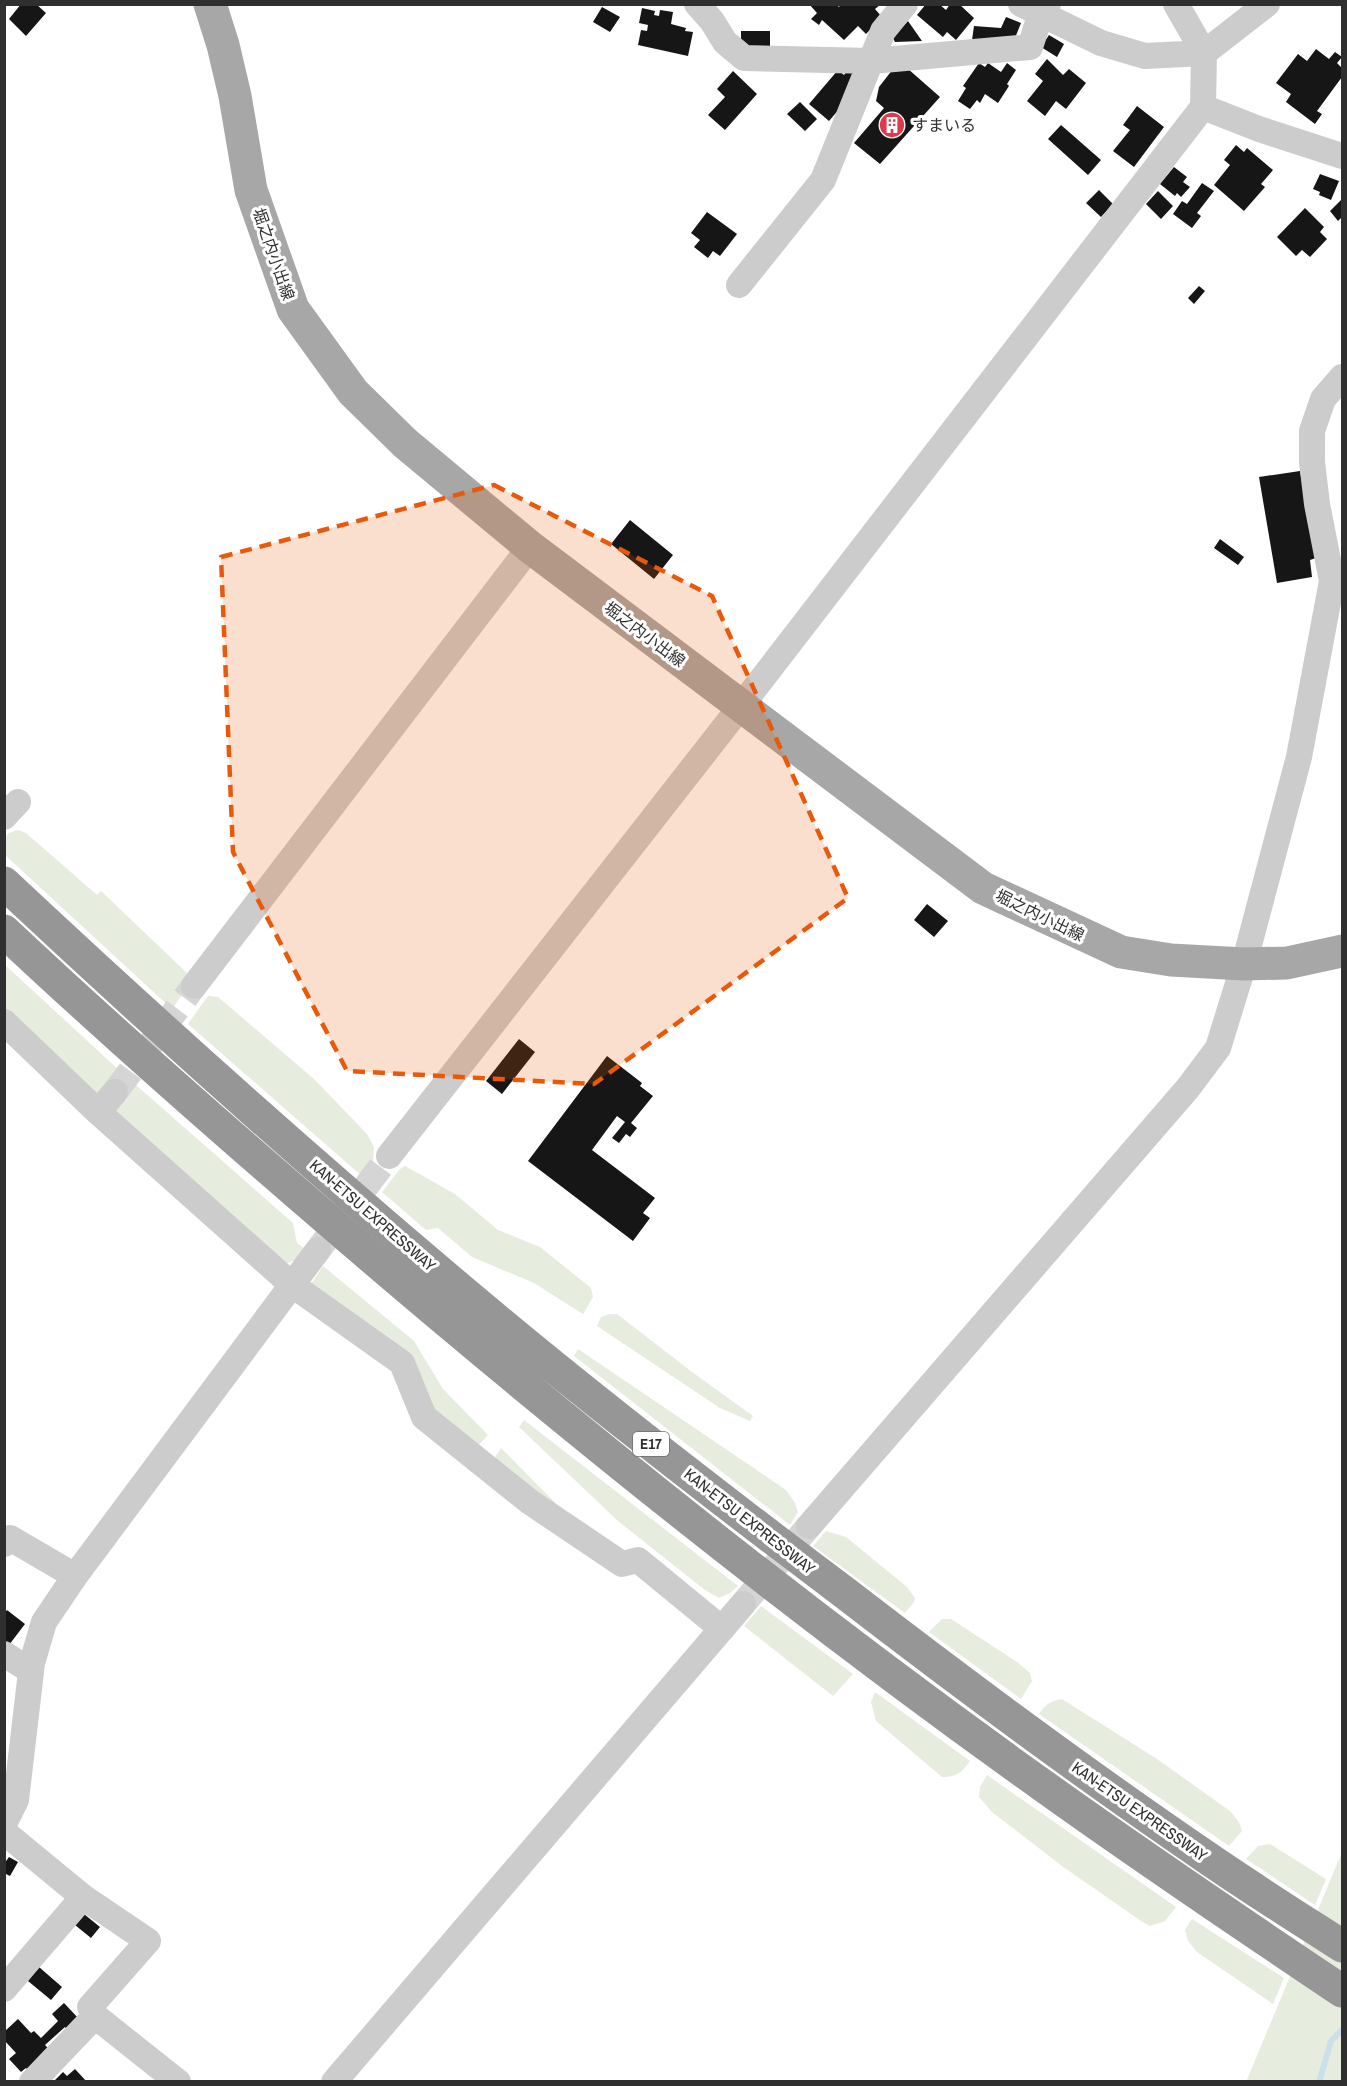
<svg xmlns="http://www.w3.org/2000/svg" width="1347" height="2086" viewBox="0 0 1347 2086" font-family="'Archivo Narrow','Noto Sans JP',sans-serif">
	<rect width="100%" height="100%" fill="#fff"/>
	<!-- green -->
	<path fill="#e6ecde" d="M 18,830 L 26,833 L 97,895 L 101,891 L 188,974 L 189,985 L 172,1009 L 5,855 C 5,839 1,834 18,830 Z
		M 4,964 L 120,1071 L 103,1094 L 94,1097 L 5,1012 Z
		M 208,996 L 218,997 L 314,1079 L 367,1134 L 374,1147 L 373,1162 L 363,1177 L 188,1024 Z
		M 136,1085 L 293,1223 L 297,1243 L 305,1249 C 300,1257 296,1261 287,1263 L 112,1113 Z
		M 405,1166 L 455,1194 L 498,1230 L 540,1247 L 591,1288 L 593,1297 L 583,1314 L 534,1283 L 472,1257 L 438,1228 L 426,1230 L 382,1192 L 400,1169 Z
		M 323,1266 L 414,1341 L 443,1389 L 488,1435 L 476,1448 L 469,1448 L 311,1284 Z
		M 610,1314 L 617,1314 L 692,1372 L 753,1416 L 750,1421 L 720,1408 L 597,1326 L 601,1317 Z
		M 578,1349 L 786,1490 L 795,1503 L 798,1512 L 790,1525 L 574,1356 Z
		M 524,1420 L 738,1586 L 730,1593 L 719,1598 L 705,1590 L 618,1521 L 519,1427 Z
		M 501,1448 L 595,1543 L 494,1459 Z
		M 826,1531 L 846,1537 L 907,1587 L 915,1598 L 914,1602 L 905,1613 L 813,1546 Z
		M 761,1606 L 853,1674 L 833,1696 L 744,1626 Z
		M 942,1619 L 951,1619 L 1017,1662 L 1030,1673 L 1032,1681 L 1021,1699 L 929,1632 Z
		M 875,1692 L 970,1761 C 962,1773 956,1777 942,1777 L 876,1721 L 871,1702 Z
		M 1062,1699 L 1157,1759 L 1230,1811 L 1239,1822 L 1242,1831 L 1229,1846 L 1039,1714 C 1046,1704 1050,1701 1062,1699 Z
		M 987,1775 L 1176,1907 L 1165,1921 L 1150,1926 L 1141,1921 L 1062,1866 L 992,1812 L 979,1797 L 980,1787 Z
		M 1270,1844 L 1326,1879 L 1315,1905 L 1246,1859 L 1258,1846 Z
		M 1342,1852 L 1342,2081 L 1246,2082 Z
		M 1192,1919 L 1284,1978 L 1273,2004 L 1197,1952 L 1188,1941 L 1185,1930 Z"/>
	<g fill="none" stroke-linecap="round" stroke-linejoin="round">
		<!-- stream -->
		<path stroke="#cbe0eb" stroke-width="6" d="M 1319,2082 L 1331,2041 L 1342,2030"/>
	</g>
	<!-- building -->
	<path fill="#161616" d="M 21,4 L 36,4 L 46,13 L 26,36 L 9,19 Z
		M 809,4 L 836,4 L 839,7 L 841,4 L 881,4 L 875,9 L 882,17 L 866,34 L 858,26 L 844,40 L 822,20 L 819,25 L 811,19 L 817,13 Z
		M 926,4 L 939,4 L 946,10 L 950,4 L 959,4 L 974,18 L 956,40 L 947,32 L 943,37 L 917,15 Z
		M 602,7 L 620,17 L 610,32 L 593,22 Z
		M 642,8 L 655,11 L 654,15 L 659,16 L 660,10 L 673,12 L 671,24 L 686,28 L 685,31 L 693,32 L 688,56 L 638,45 L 641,30 L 647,31 L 648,25 L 639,23 Z
		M 1006,17 L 1021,23 L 1013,43 L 972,40 L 974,26 L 1001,28 Z
		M 908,21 L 922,41 L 895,42 L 892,36 Z
		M 741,31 L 770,31 L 770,49 L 741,49 Z
		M 1049,35 L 1064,44 L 1057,57 L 1041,47 Z
		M 1316,49 L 1329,59 L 1335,52 L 1342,57 L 1337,63 L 1342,68 L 1342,77 L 1317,111 L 1322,114 L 1315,124 L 1286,102 L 1291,94 L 1276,83 L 1298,54 L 1307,61 Z
		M 1047,59 L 1063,75 L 1069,69 L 1086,83 L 1066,109 L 1056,101 L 1045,116 L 1027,101 L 1043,81 L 1035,74 Z
		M 979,63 L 985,67 L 988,63 L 1001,72 L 1007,63 L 1016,70 L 1007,84 L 1009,86 L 998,103 L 985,94 L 980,103 L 977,100 L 970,109 L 958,101 L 966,88 L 963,86 Z
		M 907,68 L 940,97 L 880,164 L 854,143 L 884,108 L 876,101 L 879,87 L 893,69 Z
		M 848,69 L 855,75 L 857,88 L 829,121 L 809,104 L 838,70 L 844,75 Z
		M 733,71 L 757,94 L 725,130 L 708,115 L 725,97 L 717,89 Z
		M 800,102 L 817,119 L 805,131 L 787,114 Z
		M 1137,106 L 1164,127 L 1134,167 L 1113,151 L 1130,130 L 1123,125 Z
		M 1061,125 L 1101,160 L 1088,175 L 1048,139 Z
		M 1236,145 L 1244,152 L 1247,148 L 1273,170 L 1261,184 L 1265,187 L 1244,211 L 1214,185 L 1230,165 L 1224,160 Z
		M 1174,167 L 1187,177 L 1183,182 L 1190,187 L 1181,197 L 1177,193 L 1175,196 L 1160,184 Z
		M 1320,174 L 1339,181 L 1331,200 L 1319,195 L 1320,192 L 1313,189 Z
		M 1202,183 L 1214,191 L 1197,213 L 1201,216 L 1192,228 L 1173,214 L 1182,201 L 1187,204 Z
		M 1099,190 L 1113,204 L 1101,217 L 1086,203 Z
		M 1158,191 L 1173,206 L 1161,219 L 1146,204 Z
		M 1342,199 L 1342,217 L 1338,221 L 1330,211 Z
		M 1305,208 L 1324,227 L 1320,232 L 1327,239 L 1310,257 L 1302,250 L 1296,256 L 1277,237 Z
		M 707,212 L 737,234 L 720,256 L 713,251 L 708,258 L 694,247 L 700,240 L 691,233 Z
		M 1199,286 L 1205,291 L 1194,304 L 1188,298 Z
		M 1300,471 L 1316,558 L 1310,560 L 1312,577 L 1277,583 L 1259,477 Z
		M 630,520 L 673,555 L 654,579 L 611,544 Z
		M 1220,539 L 1244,557 L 1238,565 L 1214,548 Z
		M 927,904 L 948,921 L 934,937 L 914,920 Z
		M 519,1039 L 535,1052 L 502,1094 L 486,1081 Z
		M 607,1056 L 642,1083 L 640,1086 L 653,1096 L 631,1123 L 637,1128 L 630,1137 L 626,1134 L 619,1143 L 612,1138 L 625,1122 L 617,1116 L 592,1150 L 655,1198 L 643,1213 L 650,1218 L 633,1241 L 528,1161 Z
		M 7,1610 L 25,1624 L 9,1645 L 4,1642 L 4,1614 Z
		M 9,1857 L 18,1862 L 10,1876 L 4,1873 L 4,1864 Z
		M 84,1914 L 100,1927 L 91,1938 L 75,1925 Z
		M 39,1967 L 62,1987 L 51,2000 L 28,1981 Z
		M 64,2003 L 79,2019 L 67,2030 L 65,2027 L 45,2045 L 51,2051 L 29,2071 L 26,2068 L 21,2072 L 9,2059 L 16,2053 L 4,2040 L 4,2032 L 18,2019 L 31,2033 L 34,2031 L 41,2038 L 58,2021 L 52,2014 Z
		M 75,2069 L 87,2082 L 53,2082 L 63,2072 L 67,2076 Z"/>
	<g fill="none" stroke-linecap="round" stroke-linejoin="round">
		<!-- minor-tunnel -->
		<path stroke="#d5d5d5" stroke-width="26" stroke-dasharray="26 13" stroke-linecap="butt" d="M 115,1092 L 194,986
			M 318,1250 L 389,1156
			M 743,1604 L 809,1526"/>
		<!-- minor -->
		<path stroke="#ccc" stroke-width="26" d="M 697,4 L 712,21 L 725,42 L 744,58 L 872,61 L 1030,47 L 1041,13 L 1048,4
			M 1021,4 L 1101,43 L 1145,56 L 1204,53 L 1267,4
			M 1203,107 L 1259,129 L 1342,156
			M 739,285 L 823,180 L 883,31 L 905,4
			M 4,817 L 18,802
			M 194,986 L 530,547
			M 4,1022 L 98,1112 L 291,1284 L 402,1363 L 424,1417 L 530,1502 L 622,1564 L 638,1560 L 722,1629
			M 98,1112 L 115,1092
			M 389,1156 L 741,706 L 1203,107 L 1204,53 L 1176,4
			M 809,1526 L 1188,1088 L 1218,1048 L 1244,964 L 1299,757 L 1332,581 L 1317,504 L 1312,462 L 1312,431 L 1323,399 L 1342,377
			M 4,1544 L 10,1538 L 75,1576
			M 4,1654 L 31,1671
			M 4,1824 L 16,1800 L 32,1663 L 44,1622 L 75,1576 L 318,1250
			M 4,1832 L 83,1897 L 4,1989
			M 95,2016 L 178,2082
			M 32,2082 L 95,2016 L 90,2007 L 148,1941 L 83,1897
			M 334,2082 L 743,1604"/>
		<!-- major -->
		<path stroke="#a7a7a7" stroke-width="33" d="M 210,4 L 223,45 L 235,96 L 251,190 L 293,309 L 353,392 L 405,443 L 530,547 L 983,888 L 1121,952 L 1171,960 L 1244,964 L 1287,963 L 1342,951"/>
		<!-- highway -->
		<path stroke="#969696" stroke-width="33" d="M 4,883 C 161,1030 322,1174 487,1312 C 603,1409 724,1502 845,1593 C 963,1684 1083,1773 1206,1857 C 1251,1888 1297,1917 1342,1946
			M 4,931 C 123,1043 246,1150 370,1256 C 588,1442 812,1621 1045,1787 C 1143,1857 1242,1924 1342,1991"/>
	</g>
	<!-- marked area -->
	<path fill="#e8590c" fill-opacity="0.2" stroke="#e8590c" stroke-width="4.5" stroke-dasharray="12 8" stroke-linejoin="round" d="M 494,485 L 712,596 L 848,898 L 594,1084 L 347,1071 L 233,852 L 221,557 Z"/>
	<!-- icons -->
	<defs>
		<g id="building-disc" transform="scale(1.35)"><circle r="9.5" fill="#dd3b4d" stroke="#fff"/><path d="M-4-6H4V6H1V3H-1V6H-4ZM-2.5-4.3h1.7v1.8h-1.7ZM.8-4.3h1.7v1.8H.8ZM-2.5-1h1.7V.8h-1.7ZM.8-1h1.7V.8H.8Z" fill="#fff"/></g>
	</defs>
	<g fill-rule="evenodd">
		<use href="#building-disc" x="892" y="125"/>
	</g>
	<g text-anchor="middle" stroke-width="6" stroke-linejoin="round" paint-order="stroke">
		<!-- shield labels -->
		<rect fill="#fff" stroke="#6d6d6d" stroke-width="1.5" x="633" y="1432" width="36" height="24" rx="4.5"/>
		<g font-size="15" font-weight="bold" fill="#2f2f2f">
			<text x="651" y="1449">E17</text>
		</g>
		<!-- poi labels -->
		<g font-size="16" fill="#2f2f2f" stroke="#fff" text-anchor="start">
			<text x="912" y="131">すまいる</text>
		</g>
		<!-- street labels -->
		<g font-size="16" fill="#2f2f2f" stroke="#fff">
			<text transform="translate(274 254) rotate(71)" y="6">堀之内小出線</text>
			<text transform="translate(645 634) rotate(37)" y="6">堀之内小出線</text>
			<text transform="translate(1040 915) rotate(26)" y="6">堀之内小出線</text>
			<text transform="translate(373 1215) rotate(41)" y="6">KAN-ETSU EXPRESSWAY</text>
			<text transform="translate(750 1521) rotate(38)" y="6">KAN-ETSU EXPRESSWAY</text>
			<text transform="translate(1140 1811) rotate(35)" y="6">KAN-ETSU EXPRESSWAY</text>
		</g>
	</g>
	<!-- border -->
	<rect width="1347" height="2086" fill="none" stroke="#2f2f2f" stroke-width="12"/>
</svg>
